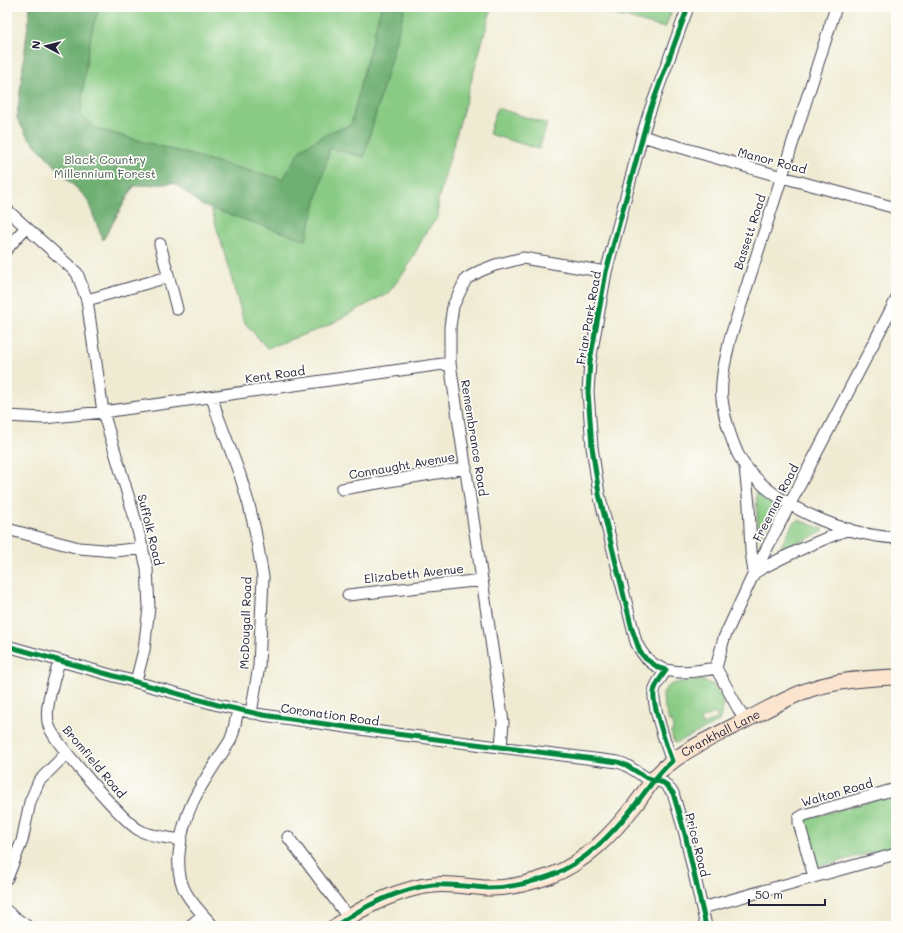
<svg xmlns="http://www.w3.org/2000/svg" width="903" height="933" viewBox="0 0 903 933" font-family="Mali,sans-serif">
	<rect width="100%" height="100%" fill="#fdfcf7"/>
	<filter id="ink" filterUnits="userSpaceOnUse"><feTurbulence type="fractalNoise" baseFrequency=".025" numOctaves="2"/><feDisplacementMap in="SourceGraphic" scale="8" xChannelSelector="R" yChannelSelector="G"/><feConvolveMatrix kernelMatrix="1 2 1 2 8 2 1 2 1" color-interpolation-filters="sRGB"/></filter>
	<filter id="wash" filterUnits="userSpaceOnUse"><feTurbulence type="fractalNoise" baseFrequency=".012" numOctaves="4" result="noise"/><feDisplacementMap in="SourceGraphic" scale="16" xChannelSelector="R" yChannelSelector="G"/><feGaussianBlur stdDeviation="0.9" result="paint"/><feColorMatrix in="noise" values="0 0 0 0 0 0 0 0 0 0 0 0 0 0 0 0 0 1.4 0 .05"/><feComposite in="paint" operator="in"/></filter>
	<g filter="url(#wash)">
		<rect width="100%" height="100%" fill="#efebd3"/>
		<!-- green -->
		<path fill="#89cb84" stroke="#567660" fill-rule="evenodd" d="M 30,7 L 492,7 L 438,200 L 438,217 L 426,232 L 406,270 L 388,293 L 325,327 L 267,348 L 244,322 L 211,208 L 203,206 L 174,183 L 134,186 L 103,240 L 87,199 L 27,136 L 17,118 Z
			M 585,7 L 673,7 L 665,28 Z
			M 497,108 L 547,124 L 539,149 L 489,134 Z
			M 756,490 L 772,500 L 775,506 L 760,537 L 758,537 Z
			M 798,520 L 823,529 L 823,532 L 782,549 L 780,548 L 793,523 Z
			M 701,680 L 714,685 L 724,704 L 719,722 L 676,743 L 674,742 L 671,732 L 673,729 L 672,721 L 669,721 C 667,713 663,704 663,696 C 663,681 690,680 701,680 ZM 715,713 L 718,718 L 703,725 L 700,719 Z
			M 896,794 L 896,846 L 821,866 L 816,866 L 802,820 Z"/>
		<!-- forest -->
		<path fill="#6eaf72" stroke="#486856" d="M 30,7 L 99,7 C 87,43 84,78 81,116 L 98,129 L 239,168 L 283,179 L 301,149 L 332,131 L 351,125 L 361,82 L 381,7 L 405,7 L 364,157 L 330,148 L 306,240 L 203,206 L 174,183 L 133,186 L 103,240 L 87,199 L 27,136 L 17,118 Z"/>
	</g>
	<g filter="url(#ink)">
		<g fill="none" stroke-linecap="round" stroke-linejoin="round">
			<!-- street casing -->
			<g stroke="#414052" stroke-width="13">
				<path id="street" d="M 688,7 L 649,113 L 642,136 L 606,272 L 590,361 L 588,392 L 592,447 L 599,494 L 636,642 C 652,678 683,674 716,668
					M 836,7 L 730,339 C 726,358 720,379 722,399 C 724,417 734,453 746,467 C 778,508 845,535 896,538
					M 642,136 L 782,177 L 896,208
					M 7,210 L 77,273 L 87,300 L 103,412 L 136,522 L 147,568 L 149,608 L 147,624 L 144,650 L 136,681
					M 160,244 L 177,309
					M 7,249 L 26,227
					M 87,300 L 168,277
					M 212,397 L 217,414 L 240,475 L 249,505 L 255,530 L 263,577 L 259,666 L 251,713
					M 7,416 L 44,418 L 103,412 L 450,363
					M 745,467 L 749,505 L 751,551 L 754,573 C 785,555 816,542 849,529
					M 342,489 L 466,468
					M 7,529 L 79,548 L 115,551 L 143,548
					M 348,595 L 482,580
					M 7,646 L 218,705 L 263,715 L 388,733 L 618,762 L 626,765 L 645,777 L 664,783 L 673,793 L 685,834 L 706,926
					M 59,661 C 55,678 43,709 49,726 C 54,742 124,822 139,830 C 151,837 167,837 180,840
					M 666,670 C 662,677 655,684 654,692 C 652,704 667,748 672,761
					M 745,721 L 716,668 L 724,638 L 754,573 L 896,300
					M 501,747 L 503,722 L 450,363 L 450,327 L 453,306 L 466,279 L 480,271 L 495,265 L 523,258 L 606,272
					M 288,837 L 348,917
					M 814,877 L 799,823 L 799,818 L 804,815 L 892,790 L 896,791
					M 7,878 L 22,841 L 30,802 L 39,781 L 67,753
					M 702,908 L 896,854
					M 7,911 L 11,915 L 27,926
					M 190,926 L 203,915
					M 213,926 C 204,916 193,905 186,893 C 179,881 178,867 179,854 C 183,806 205,780 230,741 L 233,733 L 238,710"/>
			</g>
			<!-- secondary casing -->
			<g stroke="#414052" stroke-width="17">
				<g id="secondary">
					<path id="s1" d="M 336,926 C 362,907 401,888 433,885 C 450,883 469,887 487,888 C 508,889 530,883 550,876 C 585,863 612,834 635,805 C 644,794 651,780 662,770 C 684,749 723,732 750,718 C 770,708 790,696 811,689 C 838,680 868,678 896,677"/>
				</g>
			</g>
			<!-- street -->
			<use href="#street" stroke="#fff" stroke-width="11"/>
			<!-- secondary -->
			<use href="#secondary" stroke="#fce5cf" stroke-width="15"/>
			<!-- cycleway casing -->
			<g stroke="#fdfcf7" stroke-width="8">
				<path id="cycleway" d="M 7,646 L 218,705 L 263,715 L 388,733 L 618,762 L 626,765 L 645,777 L 664,783 L 673,793 L 685,834 L 706,926
					M 336,926 C 361,907 401,888 433,885 C 451,884 470,887 488,888 C 508,888 530,883 550,876 C 585,863 612,834 635,805 C 647,790 657,774 672,761 C 667,748 652,704 654,692 C 655,684 662,677 666,670 L 659,668 L 646,659 L 640,652 L 632,629 L 599,494 L 592,447 L 588,392 L 590,361 L 606,272 L 649,113 L 688,7"/>
			</g>
			<!-- cycleway -->
			<use href="#cycleway" stroke="#00873e" stroke-width="5"/>
		</g>
	</g>
	<g text-anchor="middle" stroke-width="3.5" stroke-linejoin="round" paint-order="stroke">
		<!-- park labels -->
		<g font-size="12" fill="#465d55" stroke="#fdfcf7">
			<text x="105" y="164">Black Country<tspan x="105" dy="14">Millennium Forest</tspan></text>
		</g>
		<!-- street labels -->
		<g font-size="12" fill="#22223b" stroke="#fdfcf7">
			<text transform="translate(772 161) rotate(15)" y="4">Manor Road</text>
			<text transform="translate(750 232) rotate(-72)" y="4">Bassett Road</text>
			<text transform="translate(589 318) rotate(-80)" y="4">Friar Park Road</text>
			<text transform="translate(275 375) rotate(-8)" y="4">Kent Road</text>
			<text transform="translate(474 438) rotate(81)" y="4">Remembrance Road</text>
			<text transform="translate(402 466) rotate(-10)" y="4">Connaught Avenue</text>
			<text transform="translate(776 503) rotate(-63)" y="4">Freeman Road</text>
			<text transform="translate(150 530) rotate(76)" y="4">Suffolk Road</text>
			<text transform="translate(414 574) rotate(-6)" y="4">Elizabeth Avenue</text>
			<text transform="translate(246 623) rotate(-88)" y="4">McDougall Road</text>
			<text transform="translate(330 715) rotate(8)" y="4">Coronation Road</text>
			<text dy="4" stroke="none"><textPath href="#s1" startOffset="451">Crankhall Lane</textPath></text>
			<text transform="translate(94 762) rotate(50)" y="4">Bromfield Road</text>
			<text transform="translate(837 793) rotate(-16)" y="4">Walton Road</text>
			<text transform="translate(697 845) rotate(76)" y="4">Price Road</text>
		</g>
	</g>
	<!-- margin -->
	<rect width="903" height="933" fill="none" stroke="#fdfcf7" stroke-width="24"/>
	<!-- north arrow -->
	<g transform="translate(46 46) rotate(277)" stroke="#fdfcf7" stroke-width="3" paint-order="stroke">
	<path d="M0-3L7 15L0 10L-7 15Z" fill="#22223b"/>
	<text y="-6" font-size="11" font-weight="bold" text-anchor="middle" fill="#22223b">N</text>
	</g>
	<!-- scale -->
	<path d="M749 899v6h76v-6" fill="none" stroke="#22223b" stroke-width="2"/>
	<text x="755" y="899" font-size="12" fill="#22223b" stroke="#fdfcf7" stroke-width="3" paint-order="stroke">50 m</text>
</svg>
